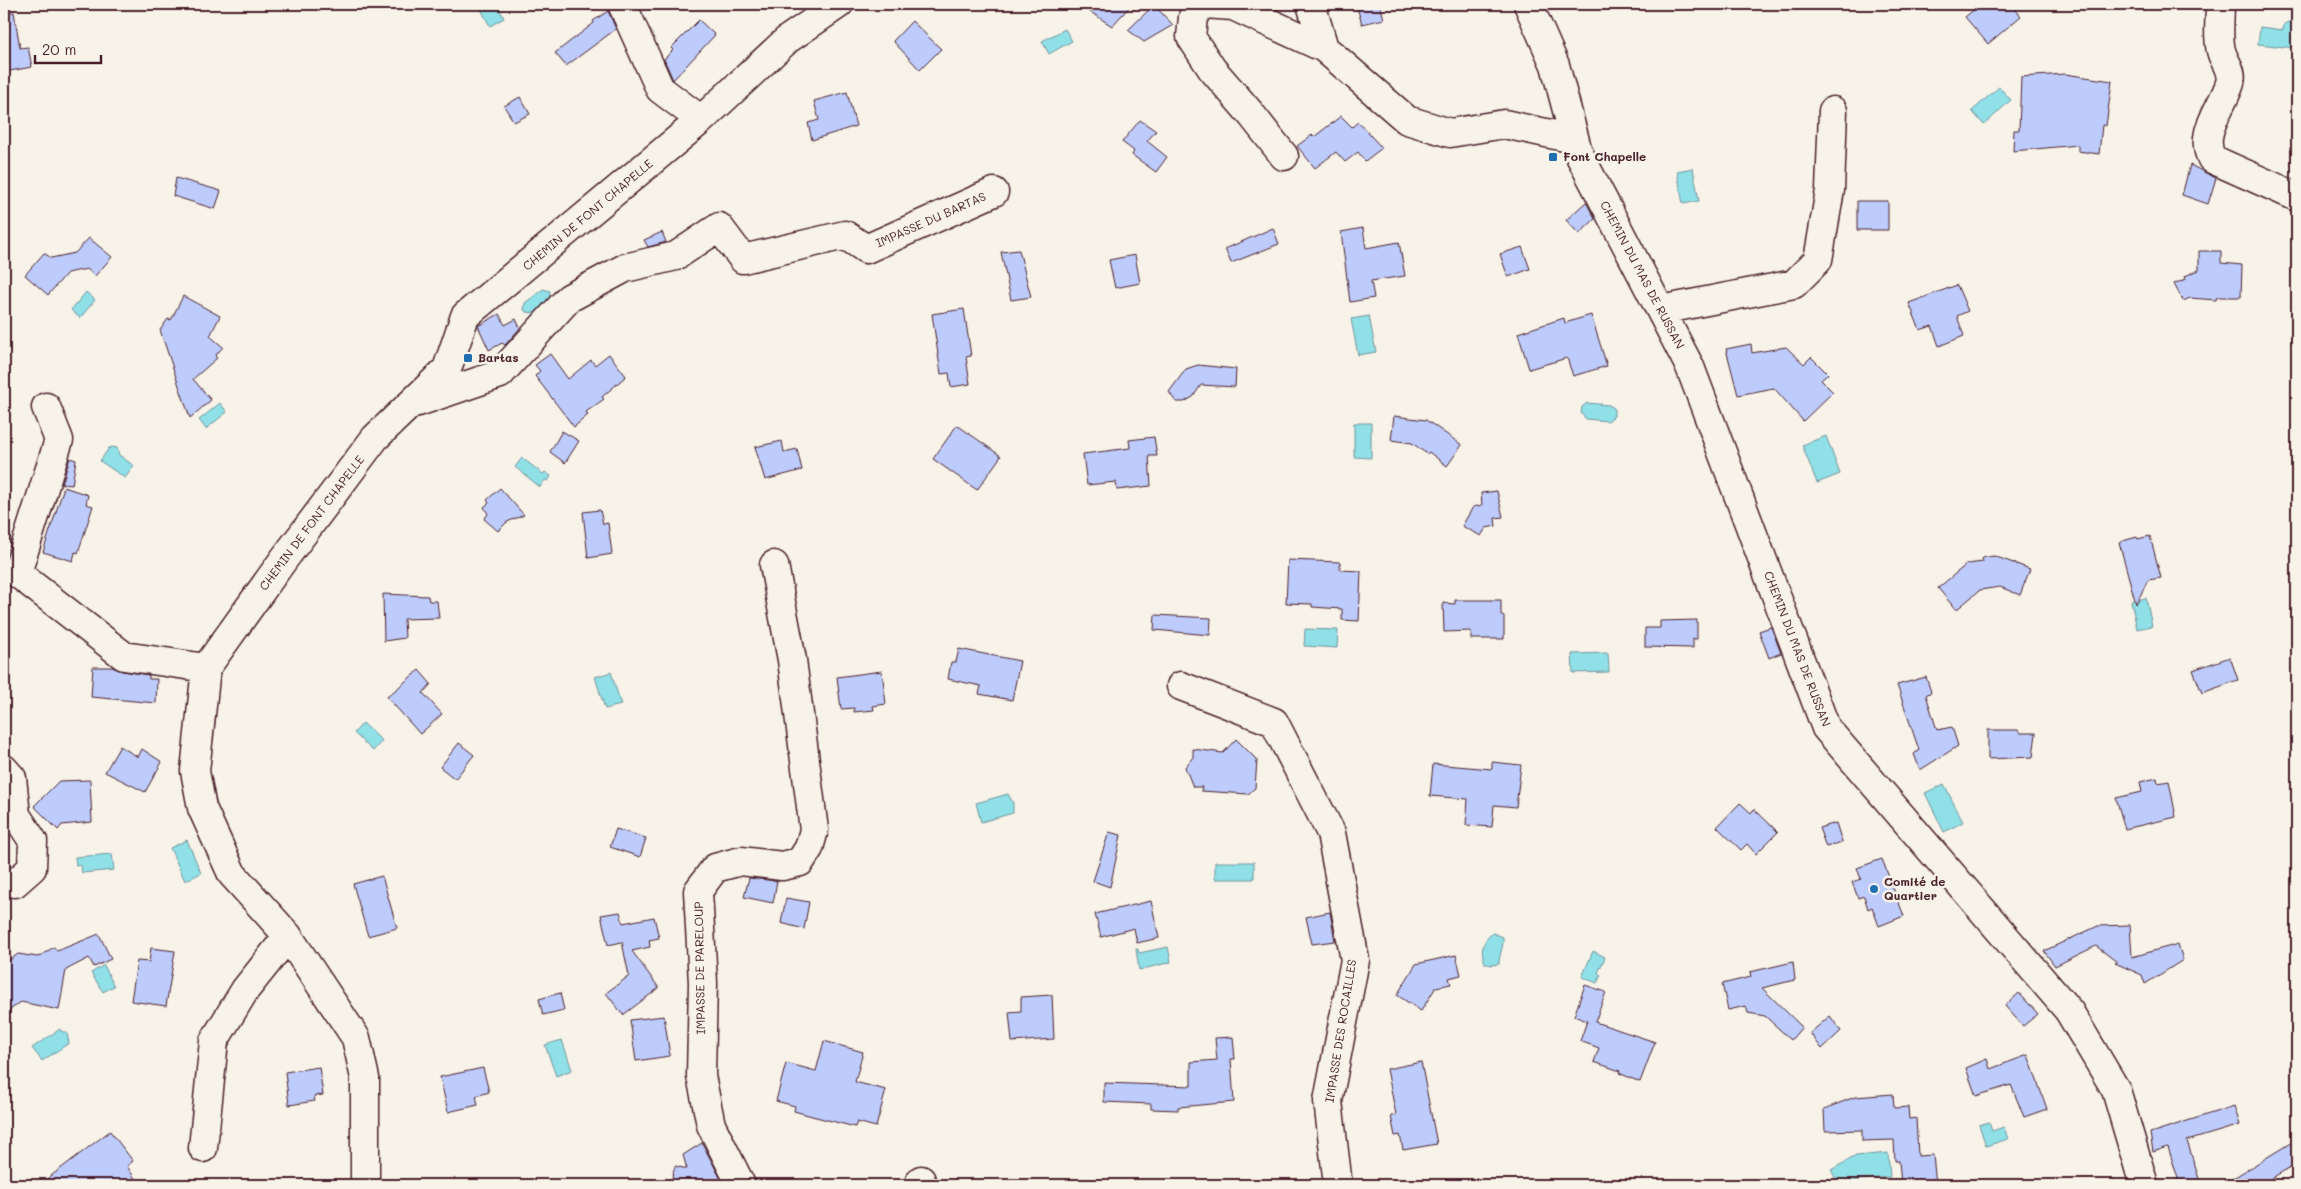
<svg xmlns="http://www.w3.org/2000/svg" width="2301" height="1189" viewBox="0 0 2301 1189" font-family="Mali,sans-serif">
	<rect width="100%" height="100%" fill="#f7f3e8"/>
	<filter id="ink" filterUnits="userSpaceOnUse"><feTurbulence type="fractalNoise" baseFrequency=".02" numOctaves="2"/><feDisplacementMap in="SourceGraphic" scale="10" xChannelSelector="R" yChannelSelector="G"/><feConvolveMatrix kernelMatrix="1 2 1 2 8 2 1 2 1" color-interpolation-filters="sRGB"/></filter>
	<g filter="url(#ink)">
		<!-- water -->
		<path fill="#8fe0e7" stroke="#73939c" d="M 478,4 L 497,4 L 504,18 L 490,26 Z
			M 2291,21 L 2295,23 L 2294,48 L 2258,44 L 2260,27 L 2283,30 L 2284,24 Z
			M 1065,29 L 1072,41 L 1049,54 L 1042,41 Z
			M 1999,87 L 2011,100 L 1984,125 L 1972,111 Z
			M 1693,168 L 1699,201 L 1683,204 L 1677,171 Z
			M 543,289 L 550,291 L 549,300 L 537,313 L 526,312 L 524,310 L 525,303 Z
			M 86,292 L 95,300 L 80,318 L 71,310 Z
			M 1369,316 L 1376,352 L 1358,355 L 1351,319 Z
			M 220,403 L 227,412 L 206,429 L 199,420 Z
			M 1587,403 L 1609,405 L 1614,408 L 1614,416 L 1608,421 L 1586,419 L 1581,413 L 1582,407 Z
			M 1354,423 L 1371,423 L 1371,458 L 1354,457 Z
			M 1826,436 L 1840,474 L 1817,483 L 1802,445 Z
			M 113,447 L 117,448 L 119,455 L 134,466 L 125,478 L 100,461 L 109,448 Z
			M 522,458 L 543,474 L 545,472 L 551,476 L 548,481 L 545,480 L 540,487 L 515,467 Z
			M 2146,598 L 2152,626 L 2137,629 L 2131,601 Z
			M 1305,629 L 1338,630 L 1337,648 L 1304,646 Z
			M 1608,653 L 1609,672 L 1573,673 L 1572,654 Z
			M 611,672 L 621,705 L 605,709 L 595,677 Z
			M 363,723 L 382,741 L 373,751 L 354,733 Z
			M 1944,784 L 1963,822 L 1944,832 L 1925,793 Z
			M 1008,794 L 1013,803 L 1013,813 L 981,822 L 976,803 Z
			M 187,840 L 201,873 L 185,881 L 170,848 Z
			M 112,854 L 114,870 L 82,873 L 81,865 L 76,866 L 75,857 Z
			M 1215,862 L 1254,862 L 1254,879 L 1215,879 Z
			M 1493,933 L 1503,937 C 1504,946 1499,955 1499,964 L 1491,965 L 1485,963 C 1480,950 1482,941 1493,933 Z
			M 1168,947 L 1171,962 L 1139,970 L 1136,949 L 1138,949 L 1139,953 Z
			M 1593,951 L 1605,957 L 1598,973 L 1601,975 L 1597,983 L 1582,977 Z
			M 104,965 L 114,986 L 103,992 L 91,973 Z
			M 60,1029 L 61,1031 L 67,1033 L 69,1043 L 42,1061 L 32,1048 Z
			M 562,1040 L 572,1070 L 556,1076 L 545,1045 Z
			M 1989,1122 L 1992,1131 L 2004,1127 L 2008,1139 L 1986,1146 L 1979,1125 Z
			M 1888,1153 L 1890,1177 L 1858,1180 L 1848,1185 L 1839,1185 L 1831,1170 L 1856,1156 Z"/>
		<!-- building -->
		<path fill="#bdccfd" stroke="#4a1f2b" d="M 1132,4 L 1112,26 L 1089,11 L 1109,6 Z
			M 1356,4 L 1380,4 L 1384,19 L 1362,24 Z
			M 1981,4 L 2011,4 L 2021,16 L 1988,44 L 1965,17 Z
			M 1154,5 L 1173,25 L 1144,42 L 1128,30 Z
			M 608,11 L 616,29 L 566,66 L 555,53 L 594,23 L 593,21 Z
			M 14,12 L 20,48 L 28,47 L 32,67 L 4,72 L 4,13 Z
			M 699,20 L 715,35 L 673,80 L 664,59 L 673,50 L 671,48 Z
			M 912,21 L 941,49 L 920,70 L 893,41 Z
			M 2065,74 L 2112,81 L 2106,126 L 2102,125 L 2099,154 L 2078,151 L 2078,145 L 2013,151 L 2014,130 L 2019,130 L 2021,77 Z
			M 847,92 L 856,126 L 812,140 L 808,123 L 819,120 L 814,101 Z
			M 520,97 L 530,114 L 514,122 L 504,106 Z
			M 1341,116 L 1352,127 L 1358,122 L 1382,148 L 1365,161 L 1358,152 L 1345,162 L 1336,152 L 1315,168 L 1297,146 L 1312,135 L 1314,137 Z
			M 1140,120 L 1156,131 L 1147,141 L 1167,157 L 1156,172 L 1132,155 L 1134,151 L 1122,142 Z
			M 2190,165 L 2216,178 L 2208,204 L 2182,195 Z
			M 176,178 L 221,191 L 215,209 L 173,196 Z
			M 1857,201 L 1888,201 L 1888,230 L 1857,230 Z
			M 1586,202 L 1595,219 L 1579,234 L 1566,220 Z
			M 1273,228 L 1279,244 L 1231,263 L 1225,249 Z
			M 1363,228 L 1366,248 L 1399,242 L 1405,276 L 1371,281 L 1374,298 L 1350,302 L 1341,232 Z
			M 662,232 L 666,242 L 648,247 L 644,240 Z
			M 89,238 L 112,257 L 95,276 L 87,269 L 67,273 L 48,295 L 25,275 L 44,253 L 51,258 L 75,253 Z
			M 1522,247 L 1530,269 L 1508,277 L 1500,254 Z
			M 1019,250 L 1031,297 L 1011,300 L 1001,252 Z
			M 2199,251 L 2221,251 L 2221,263 L 2242,265 L 2241,297 L 2217,297 L 2216,300 L 2190,298 L 2183,301 L 2174,284 L 2186,279 L 2185,276 L 2199,270 Z
			M 1135,255 L 1140,283 L 1115,288 L 1109,260 Z
			M 1957,285 L 1968,311 L 1957,316 L 1964,336 L 1939,346 L 1932,326 L 1920,330 L 1909,303 Z
			M 183,296 L 220,316 L 210,336 L 223,347 L 215,356 L 217,358 L 193,379 L 211,400 L 190,418 L 160,330 L 168,319 L 171,320 Z
			M 964,309 L 971,356 L 966,357 L 970,384 L 951,387 L 949,373 L 941,374 L 932,314 Z
			M 499,314 L 505,325 L 516,319 L 520,328 L 505,345 L 502,343 L 489,350 L 478,326 Z
			M 1591,315 L 1607,366 L 1573,376 L 1567,358 L 1529,369 L 1518,333 L 1564,318 L 1565,323 Z
			M 1751,344 L 1752,353 L 1786,347 L 1804,364 L 1811,357 L 1828,374 L 1821,380 L 1833,392 L 1803,421 L 1774,388 L 1738,395 L 1726,349 Z
			M 550,354 L 568,379 L 591,360 L 595,365 L 609,354 L 626,376 L 602,397 L 604,399 L 586,412 L 588,415 L 574,427 L 535,376 L 540,371 L 535,365 Z
			M 1198,365 L 1236,369 L 1235,387 L 1201,385 L 1193,397 L 1184,402 L 1176,402 L 1169,392 L 1186,369 Z
			M 1394,416 L 1426,420 L 1462,445 L 1447,466 L 1429,452 L 1427,454 L 1412,443 L 1391,440 Z
			M 957,425 L 1001,456 L 977,490 L 933,459 Z
			M 562,431 L 579,441 L 565,463 L 550,452 Z
			M 1154,437 L 1157,456 L 1149,456 L 1151,486 L 1117,490 L 1116,482 L 1087,485 L 1083,454 L 1130,448 L 1129,440 Z
			M 782,441 L 784,452 L 797,449 L 802,470 L 765,480 L 755,447 Z
			M 70,458 L 76,460 L 72,485 L 62,484 Z
			M 64,487 L 88,495 L 86,504 L 93,506 L 78,553 L 75,552 L 73,561 L 43,552 Z
			M 500,488 L 524,515 L 507,522 L 498,531 L 484,519 L 488,514 L 484,507 L 489,503 L 487,500 Z
			M 1497,491 L 1503,517 L 1495,518 L 1496,526 L 1486,528 L 1481,536 L 1462,526 L 1473,507 L 1482,505 L 1481,493 Z
			M 600,510 L 603,524 L 608,523 L 612,554 L 588,558 L 583,512 Z
			M 2150,536 L 2161,578 L 2148,580 L 2136,604 L 2119,542 L 2137,537 L 2138,539 Z
			M 1994,556 L 2030,569 L 2020,595 L 2000,587 L 1980,590 L 1956,610 L 1938,588 L 1967,564 L 1983,562 L 1982,558 Z
			M 1288,560 L 1340,562 L 1340,570 L 1361,571 L 1359,621 L 1342,620 L 1342,609 L 1312,607 L 1312,604 L 1286,603 Z
			M 383,594 L 428,596 L 429,601 L 437,601 L 439,618 L 404,619 L 405,638 L 384,641 Z
			M 1455,600 L 1501,600 L 1501,616 L 1504,616 L 1504,639 L 1471,639 L 1471,631 L 1444,632 L 1443,603 L 1455,604 Z
			M 1155,615 L 1211,618 L 1210,635 L 1154,630 Z
			M 1697,620 L 1697,639 L 1693,639 L 1693,648 L 1645,647 L 1645,628 L 1660,628 L 1660,621 Z
			M 1771,627 L 1781,653 L 1769,658 L 1759,631 Z
			M 959,649 L 1020,661 L 1012,700 L 979,694 L 981,686 L 948,679 L 951,662 L 956,662 Z
			M 2230,657 L 2238,680 L 2202,693 L 2193,670 Z
			M 93,667 L 112,667 L 122,671 L 149,675 L 149,679 L 157,679 L 156,703 L 91,697 Z
			M 419,670 L 431,684 L 423,693 L 442,714 L 420,734 L 387,697 Z
			M 882,671 L 886,704 L 873,706 L 874,710 L 854,712 L 854,708 L 841,709 L 837,677 Z
			M 1926,677 L 1931,692 L 1926,695 L 1937,730 L 1952,727 L 1958,746 L 1920,770 L 1914,754 L 1919,750 L 1897,685 Z
			M 1988,730 L 2018,730 L 2020,733 L 2036,733 L 2033,757 L 1988,759 Z
			M 1236,739 L 1257,760 L 1255,788 L 1248,794 L 1201,791 L 1202,787 L 1193,787 L 1185,767 L 1193,757 L 1193,749 L 1223,753 Z
			M 459,743 L 474,755 L 455,779 L 440,767 Z
			M 120,746 L 138,757 L 142,749 L 162,762 L 145,792 L 105,772 Z
			M 1492,762 L 1521,765 L 1516,807 L 1494,805 L 1492,827 L 1466,825 L 1468,799 L 1430,796 L 1433,764 L 1492,769 Z
			M 2157,778 L 2158,783 L 2169,781 L 2176,817 L 2125,829 L 2116,798 L 2142,792 L 2140,782 Z
			M 90,780 L 92,822 L 62,825 L 58,830 L 34,806 L 59,781 Z
			M 1740,803 L 1751,813 L 1754,809 L 1778,832 L 1756,854 L 1747,844 L 1741,850 L 1717,827 Z
			M 1836,823 L 1842,842 L 1826,847 L 1819,828 Z
			M 616,829 L 646,838 L 640,857 L 610,847 Z
			M 1109,832 L 1121,835 L 1110,887 L 1093,881 Z
			M 1882,859 L 1904,916 L 1879,926 L 1872,907 L 1868,909 L 1864,896 L 1858,898 L 1852,882 L 1861,879 L 1857,868 Z
			M 382,876 L 397,928 L 368,936 L 353,884 Z
			M 749,878 L 777,881 L 773,903 L 744,897 Z
			M 786,898 L 809,902 L 804,929 L 781,923 Z
			M 1151,901 L 1159,938 L 1137,943 L 1134,928 L 1101,937 L 1095,914 Z
			M 620,912 L 623,923 L 654,917 L 659,938 L 649,940 L 650,947 L 632,951 L 659,988 L 623,1015 L 606,993 L 629,976 L 622,942 L 608,945 L 601,915 Z
			M 1330,912 L 1335,941 L 1312,944 L 1306,917 Z
			M 2130,925 L 2132,957 L 2178,944 L 2183,960 L 2145,984 L 2142,975 L 2115,963 L 2117,962 L 2096,946 L 2055,966 L 2044,951 L 2098,926 Z
			M 99,934 L 111,959 L 94,967 L 89,958 L 66,970 L 59,1010 L 21,1002 L 4,1014 L 4,964 L 18,954 L 38,957 L 54,947 L 57,951 Z
			M 151,948 L 175,951 L 166,1006 L 131,1001 L 137,961 L 149,962 Z
			M 1456,955 L 1461,975 L 1449,978 L 1451,984 L 1436,987 L 1421,1011 L 1397,995 L 1416,964 Z
			M 1793,962 L 1795,980 L 1762,988 L 1802,1027 L 1791,1040 L 1765,1016 L 1748,1013 L 1746,1006 L 1728,1010 L 1722,984 L 1751,977 L 1750,972 Z
			M 1585,985 L 1606,992 L 1595,1022 L 1655,1042 L 1640,1082 L 1619,1073 L 1620,1071 L 1594,1062 L 1599,1048 L 1580,1041 L 1587,1021 L 1574,1016 Z
			M 560,993 L 564,1010 L 543,1015 L 539,999 Z
			M 2019,993 L 2038,1014 L 2023,1026 L 2005,1006 Z
			M 1052,995 L 1054,1039 L 1012,1042 L 1009,1012 L 1021,1011 L 1021,997 Z
			M 664,1016 L 670,1056 L 636,1061 L 630,1020 Z
			M 1830,1016 L 1841,1031 L 1822,1049 L 1810,1033 Z
			M 1233,1037 L 1235,1059 L 1231,1059 L 1234,1102 L 1178,1107 L 1178,1110 L 1151,1109 L 1151,1104 L 1104,1102 L 1104,1083 L 1191,1086 L 1191,1062 L 1217,1060 L 1215,1038 Z
			M 824,1041 L 863,1052 L 855,1082 L 886,1090 L 876,1127 L 857,1122 L 855,1127 L 812,1116 L 794,1111 L 795,1106 L 776,1101 L 786,1063 L 816,1071 Z
			M 2028,1055 L 2047,1109 L 2024,1117 L 2011,1085 L 1976,1096 L 1966,1068 L 1987,1059 L 1990,1069 Z
			M 1421,1062 L 1437,1144 L 1403,1150 L 1400,1135 L 1395,1136 L 1391,1116 L 1396,1115 L 1387,1069 Z
			M 319,1067 L 323,1095 L 314,1096 L 315,1101 L 289,1105 L 285,1072 Z
			M 483,1068 L 489,1092 L 476,1096 L 478,1105 L 448,1112 L 440,1077 Z
			M 1893,1094 L 1894,1108 L 1908,1107 L 1909,1119 L 1916,1118 L 1918,1156 L 1933,1155 L 1936,1185 L 1901,1185 L 1899,1161 L 1895,1161 L 1894,1140 L 1862,1141 L 1862,1130 L 1825,1131 L 1824,1109 L 1855,1097 Z
			M 2234,1106 L 2240,1125 L 2187,1141 L 2201,1185 L 2180,1185 L 2168,1147 L 2153,1152 L 2150,1133 Z
			M 110,1131 L 133,1161 L 127,1166 L 139,1185 L 39,1185 Z
			M 2297,1139 L 2297,1163 L 2272,1178 L 2275,1185 L 2222,1185 Z
			M 702,1143 L 724,1185 L 670,1185 L 675,1166 L 687,1169 L 683,1155 Z"/>
		<g fill="none" stroke-linecap="round" stroke-linejoin="round">
			<!-- minor casing -->
			<g stroke="#4a1f2b" stroke-width="31">
				<path id="minor" d="M 622,4 L 660,89 L 701,120
					M 1202,4 L 1193,17 L 1191,37 L 1212,69 L 1251,114 L 1284,156
					M 1204,4 L 1233,6 L 1324,48
					M 1311,4 L 1324,48 L 1407,120 L 1450,133 L 1504,124 L 1574,139
					M 1528,4 L 1555,65 L 1578,152 L 1690,367 L 1826,728 L 2069,1011 L 2116,1090 L 2144,1185
					M 2220,4 C 2220,19 2217,40 2222,54 C 2226,64 2233,72 2230,83 C 2222,109 2198,133 2212,159 L 2297,197
					M 1661,310 L 1794,284 L 1818,260 L 1830,190 L 1833,111
					M 418,402 L 500,374 L 569,298 L 625,268 L 676,256 L 719,227 L 743,259 L 845,235 L 866,249 L 994,192
					M 46,407 L 59,440 L 17,573 L 124,656 L 206,668
					M 1181,686 L 1274,722 L 1331,833 L 1355,960 L 1328,1101 L 1338,1185
					M 4,769 L 12,778 L 16,815 L 33,841 L 32,868 L 15,883
					M 203,1148 L 214,1041 L 245,990 L 288,936
					M 365,1185 L 365,1078 L 356,1038 L 288,936 L 232,874 L 202,808 L 195,771 L 206,668 L 284,559 L 375,438 L 447,369 L 465,316 L 701,120 L 788,39 L 839,4
					M 741,1185 L 711,1125 L 701,1076 L 703,983 L 698,891 L 715,868 L 741,861 L 782,866 L 800,862 L 809,848 L 814,830 L 792,660 L 774,565
					M 918,1185 L 921,1180"/>
			</g>
			<!-- minor -->
			<use href="#minor" stroke="#f7f3e8" stroke-width="28"/>
		</g>
	</g>
	<!-- markers -->
	<g fill="#1f6fb2" stroke="#f7f3e8" stroke-width="2">
		<rect x="1548" y="152" width="10" height="10" rx="2.5"/>
		<rect x="463" y="353" width="10" height="10" rx="2.5"/>
		<circle cx="1874" cy="889" r="5"/>
	</g>
	<g text-anchor="middle" stroke-width="5" stroke-linejoin="round" paint-order="stroke">
		<!-- poi labels -->
		<g font-size="12" font-weight="bold" fill="#4a1f2b" stroke="#f7f3e8" text-anchor="start">
			<text x="1563" y="161">Font Chapelle</text>
			<text x="478" y="362">Bartas</text>
			<text x="1884" y="886">Comité de<tspan x="1884" dy="14">Quartier</tspan></text>
		</g>
		<!-- street labels -->
		<g font-size="12" fill="#4a1f2b" stroke="#f7f3e8">
			<text transform="translate(588 215) rotate(-40)" y="4">CHEMIN DE FONT CHAPELLE</text>
			<text transform="translate(931 220) rotate(-24)" y="4">IMPASSE DU BARTAS</text>
			<text transform="translate(1642 275) rotate(62)" y="4">CHEMIN DU MAS DE RUSSAN</text>
			<text transform="translate(312 523) rotate(-53)" y="4">CHEMIN DE FONT CHAPELLE</text>
			<text transform="translate(1797 649) rotate(69)" y="4">CHEMIN DU MAS DE RUSSAN</text>
			<text transform="translate(700 968) rotate(-91)" y="4">IMPASSE DE PARELOUP</text>
			<text transform="translate(1341 1031) rotate(-81)" y="4">IMPASSE DES ROCAILLES</text>
		</g>
	</g>
	<!-- margin -->
	<rect width="2301" height="1189" fill="none" stroke="#f7f3e8" stroke-width="20"/>
	<rect x="10" y="10" width="2281" height="1169" fill="none" stroke="#4a1f2b" stroke-width="2" filter="url(#ink)"/>
	<!-- scale -->
	<path d="M35 55v8h66v-8" fill="none" stroke="#4a1f2b" stroke-width="2.5"/>
	<text x="42" y="55" font-size="15" fill="#4a1f2b" stroke="#f7f3e8" stroke-width="4" paint-order="stroke">20 m</text>
</svg>
